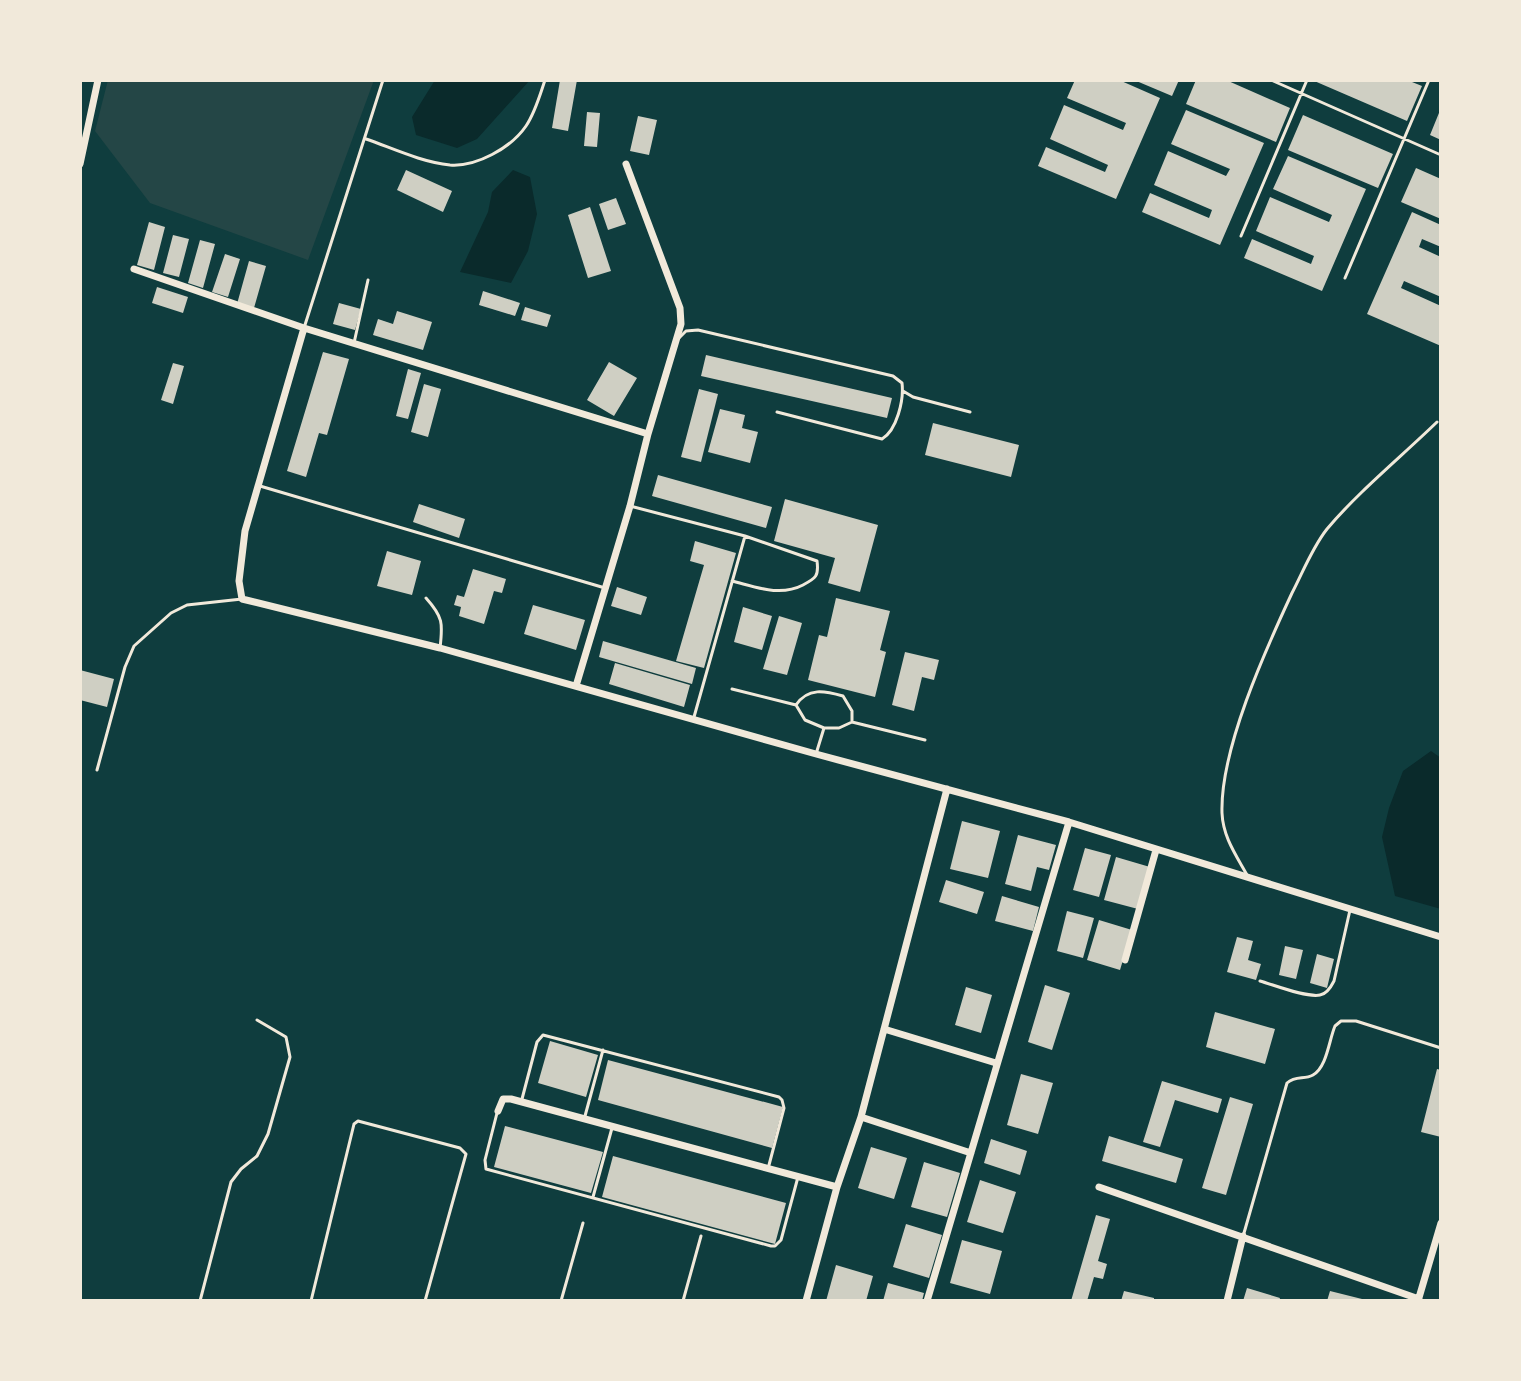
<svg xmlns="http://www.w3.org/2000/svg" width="1521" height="1381" viewBox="0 0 1521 1381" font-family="Montserrat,sans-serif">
	<rect width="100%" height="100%" fill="#0f3d3e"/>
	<!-- green -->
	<path fill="#244646" d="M 108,80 L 374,80 L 308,260 L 150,203 L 95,131 Z"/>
	<!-- water -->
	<path fill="#0a2a2b" d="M 435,80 L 530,80 L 477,139 L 457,148 L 416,135 L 412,117 Z
		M 513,170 L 530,177 L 537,214 L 528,251 L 511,283 L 460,272 L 488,212 L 492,192 Z
		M 1431,751 L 1441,758 L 1441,909 L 1395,896 L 1382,837 L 1389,808 L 1403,771 Z"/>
	<!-- building -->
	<path fill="#cfcfc3" d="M 560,80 L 577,80 L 568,131 L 552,128 Z
		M 1075,80 L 1119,80 L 1160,98 L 1116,199 L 1038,166 L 1046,147 L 1105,172 L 1108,165 L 1050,139 L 1064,105 L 1123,130 L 1126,123 L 1067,98 Z
		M 1134,80 L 1179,80 L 1172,96 Z
		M 1196,80 L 1226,80 L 1290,108 L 1276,142 L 1186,104 Z
		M 1312,80 L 1407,80 L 1422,86 L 1407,121 Z
		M 1441,108 L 1441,140 L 1430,135 Z
		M 1186,110 L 1264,143 L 1220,245 L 1142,212 L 1150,193 L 1209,218 L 1212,210 L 1154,185 L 1168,151 L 1226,176 L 1230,169 L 1171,144 Z
		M 587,112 L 600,113 L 597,147 L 584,146 Z
		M 1303,115 L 1393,154 L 1378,188 L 1288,150 Z
		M 638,116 L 657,120 L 649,155 L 630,151 Z
		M 1288,156 L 1366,189 L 1322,291 L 1244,258 L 1252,239 L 1311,264 L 1314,256 L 1256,231 L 1270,197 L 1329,222 L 1332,215 L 1273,189 Z
		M 1416,168 L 1441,179 L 1441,219 L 1401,202 Z
		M 406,170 L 452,191 L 443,212 L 397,190 Z
		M 616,198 L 626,224 L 608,230 L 599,204 Z
		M 590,207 L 611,271 L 588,278 L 568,215 Z
		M 1412,212 L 1441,225 L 1441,247 L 1422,239 L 1419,247 L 1441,257 L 1441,297 L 1404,281 L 1401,288 L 1441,306 L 1441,346 L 1367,314 Z
		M 149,222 L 165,227 L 154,270 L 137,265 Z
		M 173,235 L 189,239 L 179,277 L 163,273 Z
		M 200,240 L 215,244 L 203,288 L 188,283 Z
		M 225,254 L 240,259 L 228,297 L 212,292 Z
		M 249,261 L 266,266 L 254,308 L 237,304 Z
		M 157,287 L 188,297 L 183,313 L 152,303 Z
		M 483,291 L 520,303 L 515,316 L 479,305 Z
		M 339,303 L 361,309 L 355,330 L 333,324 Z
		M 525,307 L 551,315 L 547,327 L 521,320 Z
		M 397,311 L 432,322 L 423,350 L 373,335 L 378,319 L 393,324 Z
		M 323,352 L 349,359 L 327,435 L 319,433 L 306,477 L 287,471 Z
		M 706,355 L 892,398 L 887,418 L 701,376 Z
		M 609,362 L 637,378 L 614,416 L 587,400 Z
		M 173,363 L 184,366 L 173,404 L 161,400 Z
		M 408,369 L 421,373 L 408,419 L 396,416 Z
		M 424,384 L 441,389 L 428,437 L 411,432 Z
		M 699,389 L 718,394 L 701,462 L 681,457 Z
		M 720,409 L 745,415 L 742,428 L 758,432 L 750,463 L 708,452 Z
		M 933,423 L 1019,445 L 1011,477 L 925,455 Z
		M 658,475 L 772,507 L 766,528 L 652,496 Z
		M 785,499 L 878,525 L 860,592 L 828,583 L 835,558 L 774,541 Z
		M 419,504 L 465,519 L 459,538 L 413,522 Z
		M 695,541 L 736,553 L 704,668 L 676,661 L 704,565 L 690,561 Z
		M 387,551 L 421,561 L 412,595 L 377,586 Z
		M 473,569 L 506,579 L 502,593 L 494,591 L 484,624 L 459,616 L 461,607 L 454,605 L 457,595 L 464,597 Z
		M 617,587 L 647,597 L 641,615 L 611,606 Z
		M 836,598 L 890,611 L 880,650 L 886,652 L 875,697 L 808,680 L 819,635 L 827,637 Z
		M 533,605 L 585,620 L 576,650 L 524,634 Z
		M 743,607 L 772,616 L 762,650 L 734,642 Z
		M 779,616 L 802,623 L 787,675 L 763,669 Z
		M 603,641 L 696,668 L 692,684 L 599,657 Z
		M 905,652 L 939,660 L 934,680 L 922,677 L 914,711 L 892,705 Z
		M 615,663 L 690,685 L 684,707 L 609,684 Z
		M 80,670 L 114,679 L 107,707 L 80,700 Z
		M 962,821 L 1000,831 L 988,878 L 950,869 Z
		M 1018,835 L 1056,845 L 1049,870 L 1037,867 L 1031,891 L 1005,884 Z
		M 1085,848 L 1111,855 L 1099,897 L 1073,890 Z
		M 1116,857 L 1150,867 L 1138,909 L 1104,900 Z
		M 946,880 L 984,892 L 977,914 L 939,902 Z
		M 1002,896 L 1039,907 L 1033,931 L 995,921 Z
		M 1067,911 L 1094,918 L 1083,958 L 1057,951 Z
		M 1099,920 L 1132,930 L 1120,970 L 1087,960 Z
		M 1237,937 L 1253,941 L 1248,960 L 1261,964 L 1256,980 L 1227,972 Z
		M 1285,946 L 1303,950 L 1296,979 L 1279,975 Z
		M 1317,954 L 1334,959 L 1327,988 L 1310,983 Z
		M 1045,985 L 1070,993 L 1052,1050 L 1028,1042 Z
		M 966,987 L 992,995 L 981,1033 L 955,1025 Z
		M 1215,1012 L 1275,1029 L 1265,1064 L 1206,1047 Z
		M 550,1041 L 598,1055 L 586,1097 L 538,1083 Z
		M 608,1060 L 783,1107 L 772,1148 L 598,1100 Z
		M 1437,1069 L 1441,1070 L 1441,1137 L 1421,1132 Z
		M 1021,1074 L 1053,1083 L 1038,1134 L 1007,1125 Z
		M 1162,1081 L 1222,1099 L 1218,1113 L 1175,1100 L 1160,1147 L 1143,1142 Z
		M 1230,1097 L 1253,1104 L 1226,1195 L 1202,1188 Z
		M 505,1126 L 603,1152 L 591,1193 L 494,1167 Z
		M 1109,1136 L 1183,1159 L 1176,1183 L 1102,1161 Z
		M 991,1139 L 1027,1151 L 1020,1175 L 984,1163 Z
		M 871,1147 L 907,1158 L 894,1199 L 858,1188 Z
		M 613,1156 L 786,1203 L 775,1244 L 602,1197 Z
		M 924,1162 L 960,1173 L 947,1217 L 911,1207 Z
		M 980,1180 L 1016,1192 L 1003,1233 L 967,1222 Z
		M 1096,1215 L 1110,1219 L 1098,1261 L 1107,1264 L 1103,1279 L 1094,1277 L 1087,1301 L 1071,1301 Z
		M 906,1224 L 942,1235 L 929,1278 L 893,1267 Z
		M 962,1240 L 1002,1251 L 990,1294 L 950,1283 Z
		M 836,1265 L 873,1276 L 866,1301 L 826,1301 Z
		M 888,1283 L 924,1293 L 922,1301 L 883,1301 Z
		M 1247,1288 L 1280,1298 L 1279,1301 L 1243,1301 Z
		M 1124,1291 L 1154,1298 L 1154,1301 L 1121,1301 Z
		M 1330,1291 L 1366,1300 L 1366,1301 L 1327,1301 Z"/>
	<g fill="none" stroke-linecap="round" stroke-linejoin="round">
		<!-- path -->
		<path stroke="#f1e9da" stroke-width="3" d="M 311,1301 L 354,1124 L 358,1121 L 460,1148 L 466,1154 L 425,1301
			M 561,1301 L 583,1223
			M 683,1301 L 701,1236"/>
		<!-- service -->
		<path stroke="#f1e9da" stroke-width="3" d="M 1271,80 L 1441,155
			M 366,139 C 392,148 421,162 450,165 C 476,167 511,148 526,126 C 535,113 540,95 545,80
			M 1241,236 L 1307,80
			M 1345,278 L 1429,80
			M 304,328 L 383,80
			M 678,339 L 686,331 L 698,330 L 893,376 L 902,383 C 904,400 897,430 882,439 L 777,412
			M 354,343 L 368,280
			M 903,391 L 913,397 L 970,412
			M 260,486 L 605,588
			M 630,506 L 745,536 L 817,561 C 819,576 816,578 803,585 C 780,597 756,587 732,581
			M 426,598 C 443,617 443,623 440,648
			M 732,689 L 796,705 L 805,720 L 824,728 L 839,728 L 852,722 L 925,740
			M 796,705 C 808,687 825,691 843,696 L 852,711 L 852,722
			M 694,717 L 745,536
			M 816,754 L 824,728
			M 97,770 L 125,667 L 134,646 L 171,613 L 187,605 L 242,599
			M 1247,875 C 1236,855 1223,837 1222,813 C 1220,750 1265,651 1292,593 C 1303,572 1312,548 1327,529 C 1358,492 1402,456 1437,422
			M 1260,981 C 1274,985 1307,998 1320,995 C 1327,994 1331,987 1334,981 L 1350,910
			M 522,1099 L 537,1042 L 543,1035 L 779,1097 L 782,1100 L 784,1108 L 769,1165
			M 497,1113 L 485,1160 L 486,1169 L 771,1246 L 775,1246 L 781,1240 L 798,1177
			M 585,1116 L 603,1050
			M 593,1197 L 612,1128
			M 1244,1233 L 1287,1083 C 1296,1075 1304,1080 1313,1075 C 1327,1067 1329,1040 1335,1026 L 1341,1021 L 1356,1021 L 1441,1048
			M 200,1301 L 231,1182 L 241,1169 L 257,1156 L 268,1134 L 290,1057 L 286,1037 L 257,1020"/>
		<!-- minor -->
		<path stroke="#f1e9da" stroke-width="7" d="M 80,164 L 98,80
			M 134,269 L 304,328 L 648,434
			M 304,328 L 245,531 L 239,581 L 242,599 L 440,648 L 816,754 L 1069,822 L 1441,937
			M 576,686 L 630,506 L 648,434 L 681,324 L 680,308 L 626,164
			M 1125,960 L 1156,850
			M 884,1029 L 996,1063
			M 498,1111 L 503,1099 L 511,1099 L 837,1187
			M 861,1117 L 971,1153
			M 1099,1187 L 1419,1299
			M 806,1301 L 837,1187 L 861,1117 L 947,789
			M 927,1301 L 1069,822
			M 1227,1301 L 1243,1236
			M 1418,1301 L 1441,1223"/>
	</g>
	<!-- border -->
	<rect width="1521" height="1381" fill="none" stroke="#f1e9da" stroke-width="164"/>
</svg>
